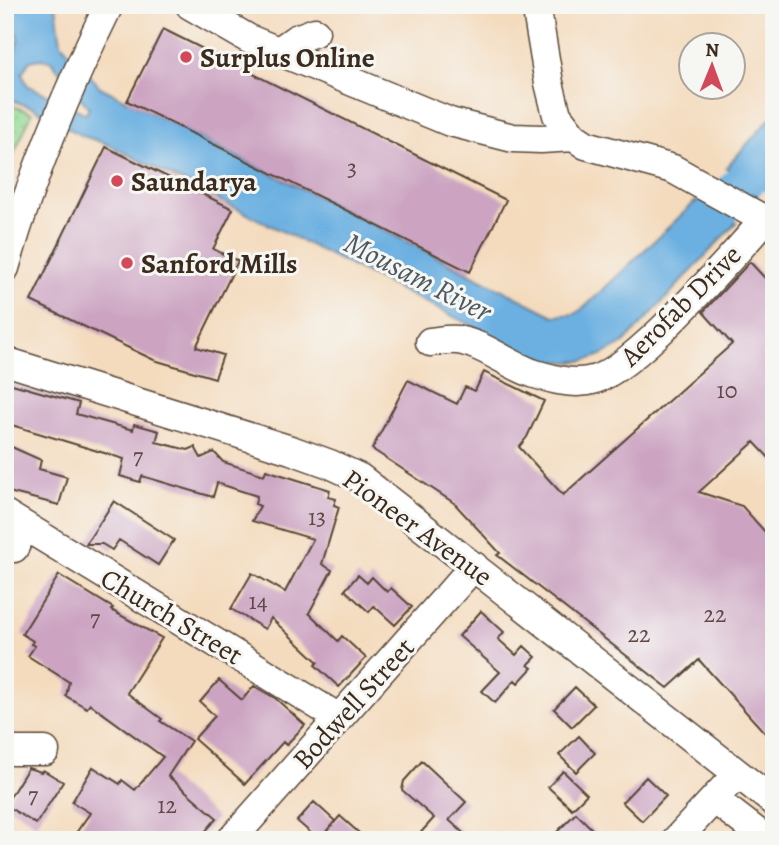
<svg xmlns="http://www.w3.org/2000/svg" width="779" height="845" viewBox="0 0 779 845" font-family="Alegreya,serif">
	<defs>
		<pattern id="grass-dots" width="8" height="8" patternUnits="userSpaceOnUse" patternTransform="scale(1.75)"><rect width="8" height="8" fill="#93da94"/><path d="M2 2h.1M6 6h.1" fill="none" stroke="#80bb7f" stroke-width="1.8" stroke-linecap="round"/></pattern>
	</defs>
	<rect width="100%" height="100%" fill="#f6f6f2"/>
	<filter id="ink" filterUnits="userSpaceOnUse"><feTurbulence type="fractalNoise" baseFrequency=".0143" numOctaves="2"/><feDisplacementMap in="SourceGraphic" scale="14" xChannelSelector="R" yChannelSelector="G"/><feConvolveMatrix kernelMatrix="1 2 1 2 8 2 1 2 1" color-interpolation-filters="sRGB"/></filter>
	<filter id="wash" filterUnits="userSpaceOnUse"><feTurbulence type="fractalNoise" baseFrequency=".00686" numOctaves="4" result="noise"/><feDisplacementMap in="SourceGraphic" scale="28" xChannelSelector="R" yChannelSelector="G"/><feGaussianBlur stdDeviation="1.57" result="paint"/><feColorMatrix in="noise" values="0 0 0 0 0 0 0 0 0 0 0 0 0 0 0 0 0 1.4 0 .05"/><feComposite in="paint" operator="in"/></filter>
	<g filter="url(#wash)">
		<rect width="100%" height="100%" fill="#f4dbbe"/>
		<!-- grass -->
		<path fill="url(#grass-dots)" stroke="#678259" stroke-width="2" d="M 5,103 L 32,113 L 15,151 L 5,182 Z"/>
		<!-- water -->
		<path fill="#6cb0e1" stroke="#546d80" stroke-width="2" fill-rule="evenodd" d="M 9,5 L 56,5 L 61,43 L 100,87 L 554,316 L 575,314 L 586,306 L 696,201 L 736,223 L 624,343 C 592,363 575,365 539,359 L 165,173 L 107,144 L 80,135 L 34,108 L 5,98 L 5,65 L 13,58 L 19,38 L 11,22 L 5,18 L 5,6 ZM 40,59 L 51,61 L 89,108 L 86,114 L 27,85 L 22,73 L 30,61 Z
			M 774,114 L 774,186 L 769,191 L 753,185 L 726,168 Z"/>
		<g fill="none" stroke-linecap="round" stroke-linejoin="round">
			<!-- river -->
			<path stroke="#6cb0e1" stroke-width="40" d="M 678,253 L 774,150"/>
		</g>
		<g id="blocks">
			<!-- building -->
			<path fill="#cca4c2" d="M 163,29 L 506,200 L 470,272 L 127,101 Z
				M 106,147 L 233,209 L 213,249 L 238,261 L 196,347 L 223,355 L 215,378 L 154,360 L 31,301 Z
				M 750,262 L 774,288 L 774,463 L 754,442 L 699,492 L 742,506 L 774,542 L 774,743 L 699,660 L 668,688 L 497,555 L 500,553 L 454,503 L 372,449 L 408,380 L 457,404 L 465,387 L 475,391 L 484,372 L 544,401 L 527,437 L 519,447 L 563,495 L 732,344 L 703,312 Z
				M 5,382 L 79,403 L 76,414 L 133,430 L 134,424 L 159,431 L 156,442 L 188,450 L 195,447 L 201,458 L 214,452 L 223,462 L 264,475 L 266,470 L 330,490 L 328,497 L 336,499 L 334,505 L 339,507 L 322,564 L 332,570 L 309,613 L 338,641 L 342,636 L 366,658 L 339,687 L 315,665 L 318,662 L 271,618 L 265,629 L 231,609 L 252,573 L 285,592 L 313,539 L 252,521 L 260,506 L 255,504 L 257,496 L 217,483 L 213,497 L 142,476 L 140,482 L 120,476 L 124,459 L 5,423 Z
				M 5,444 L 41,460 L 39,469 L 67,477 L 59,505 L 5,491 Z
				M 114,501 L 174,540 L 158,565 L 119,540 L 112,550 L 102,544 L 86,544 Z
				M 59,575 L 113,608 L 111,610 L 162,638 L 127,693 L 162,719 L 160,721 L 191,741 L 168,776 L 217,818 L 198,840 L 71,840 L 90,813 L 72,802 L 93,767 L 120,784 L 122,780 L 135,790 L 163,757 L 90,704 L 87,708 L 66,696 L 69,682 L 28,656 L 35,646 L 31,644 L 33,641 L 22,634 Z
				M 358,575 L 367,583 L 372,577 L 387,592 L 391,588 L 412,607 L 395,625 L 374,606 L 369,612 L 345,590 Z
				M 481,611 L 504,632 L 498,639 L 516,655 L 524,646 L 536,657 L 528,665 L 532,668 L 518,683 L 515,680 L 495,703 L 482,691 L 500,672 L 459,636 Z
				M 219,680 L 242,700 L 254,686 L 275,698 L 305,725 L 286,745 L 283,742 L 245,784 L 194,739 L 215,716 L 200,702 Z
				M 575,687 L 594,705 L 572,727 L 554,709 Z
				M 579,736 L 595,753 L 576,772 L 559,755 Z
				M 422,761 L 466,802 L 449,820 L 471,840 L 414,840 L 434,818 L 402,790 L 404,781 Z
				M 28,768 L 41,772 L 43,770 L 63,782 L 36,824 L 5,805 Z
				M 563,771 L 587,794 L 572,809 L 548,787 Z
				M 646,777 L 666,796 L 642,821 L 622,802 Z
				M 314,802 L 335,821 L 319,840 L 297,821 Z
				M 576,813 L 603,840 L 549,840 Z
				M 340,816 L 367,840 L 335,840 L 326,832 Z"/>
		</g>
	</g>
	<g filter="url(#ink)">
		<use href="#blocks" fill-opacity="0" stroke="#574536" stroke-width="2"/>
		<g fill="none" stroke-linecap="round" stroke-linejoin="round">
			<!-- minor casing -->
			<g stroke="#574536" stroke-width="31">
				<path id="minor" d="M 190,5 L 249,39 L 450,122 L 513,138 L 541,139 L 574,137
					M 536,5 L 549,83 L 557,115 L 574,137 L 586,145 L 673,169 L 774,225
					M 279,51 L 296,39 L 315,32
					M 5,268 C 31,177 67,90 109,5
					M 430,342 C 439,341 448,339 457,340 C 485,344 509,366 535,374 C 552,379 570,384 588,381 C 631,376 731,256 765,220
					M 5,361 L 291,450 L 330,464 L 360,478 L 774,802
					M 5,514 L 339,718
					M 14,548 L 25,526
					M 5,749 L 14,751 L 45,751
					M 714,799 L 767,840
					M 231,840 L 474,566
					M 676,840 L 737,774"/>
			</g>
			<!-- minor -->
			<use href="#minor" stroke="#fff" stroke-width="28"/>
		</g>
	</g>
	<!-- markers -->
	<g fill="#d1495b" stroke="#f6f6f2" stroke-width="2.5">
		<circle cx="186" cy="57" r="7"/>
		<circle cx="117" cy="181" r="7"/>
		<circle cx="127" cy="263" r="7"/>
	</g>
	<g text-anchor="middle" stroke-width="6" stroke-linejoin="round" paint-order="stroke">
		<!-- number labels -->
		<g font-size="24" fill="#5f4847">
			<text x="352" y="176">3</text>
			<text x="727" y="398">10</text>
			<text x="138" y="464">7</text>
			<text x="317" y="525">13</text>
			<text x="258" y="609">14</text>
			<text x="715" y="622">22</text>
			<text x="95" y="626">7</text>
			<text x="639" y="642">22</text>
			<text x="33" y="803">7</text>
			<text x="167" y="813">12</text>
		</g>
		<!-- poi labels -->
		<g font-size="28" font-weight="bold" fill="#3b2a1e" stroke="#f6f6f2" text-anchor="start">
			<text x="200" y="67">Surplus Online</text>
			<text x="131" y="191">Saundarya</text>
			<text x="141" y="273">Sanford Mills</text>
		</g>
		<!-- street labels -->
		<g font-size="28" fill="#3b2a1e" stroke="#f6f6f2">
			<text transform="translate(680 305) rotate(-45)" y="10">Aerofab Drive</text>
			<text transform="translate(418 527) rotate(36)" y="10">Pioneer Avenue</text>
			<text transform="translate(172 616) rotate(31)" y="10">Church Street</text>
			<text transform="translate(353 703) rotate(-48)" y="10">Bodwell Street</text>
		</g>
		<!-- water labels -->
		<g font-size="30" font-style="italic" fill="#4c5962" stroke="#f6f6f2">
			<text transform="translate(418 277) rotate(27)" y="10">Mousam River</text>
		</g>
	</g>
	<!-- margin -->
	<rect width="779" height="845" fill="none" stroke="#f6f6f2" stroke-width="28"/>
	<!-- north arrow -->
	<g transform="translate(712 66) rotate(1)"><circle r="33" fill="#f6f6f2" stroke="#aba49d" stroke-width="2"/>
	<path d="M0-5L12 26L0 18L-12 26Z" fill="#d1495b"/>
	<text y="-10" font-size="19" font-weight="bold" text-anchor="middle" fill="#3b2a1e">N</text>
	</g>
</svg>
